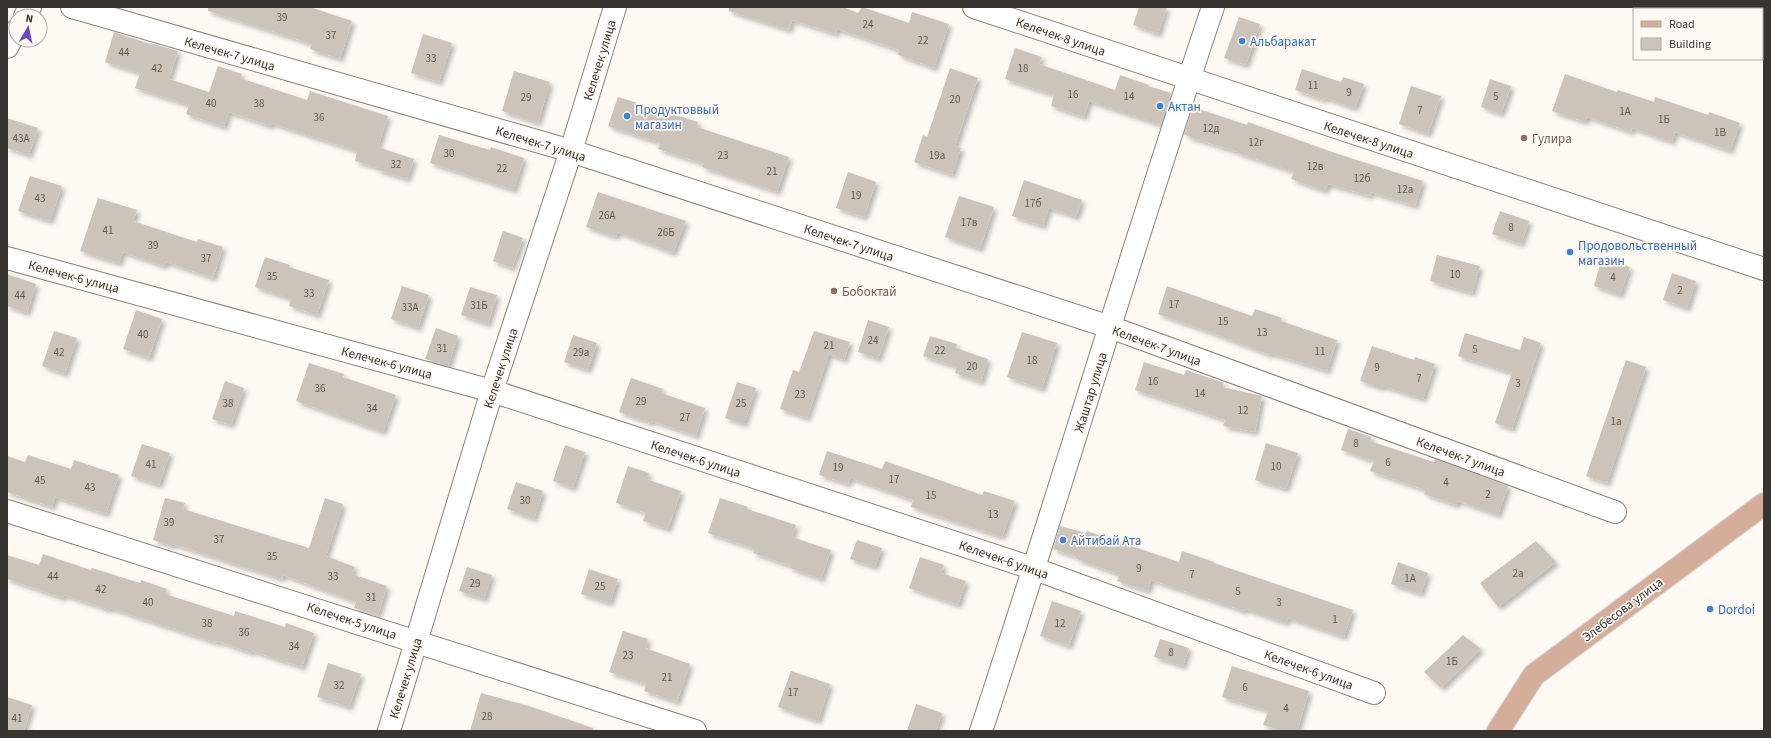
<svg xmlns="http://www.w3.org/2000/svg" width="1771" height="738" viewBox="0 0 1771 738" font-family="'Source Sans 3',sans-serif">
	<defs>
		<filter id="shadow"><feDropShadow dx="3.5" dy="3.5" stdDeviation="2" flood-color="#0004"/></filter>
	</defs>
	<rect width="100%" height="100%" fill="#fef9f3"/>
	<!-- building -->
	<path fill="#ccc4bb" filter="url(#shadow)" d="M 208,7 L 310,7 L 352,21 L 340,59 L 310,49 L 312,44 L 208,11 Z
		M 729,7 L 843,7 L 858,13 L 862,7 L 909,23 L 912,12 L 949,24 L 934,68 L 898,55 L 899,50 L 837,29 L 836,34 L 792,20 L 789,30 L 729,11 Z
		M 1139,7 L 1167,7 L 1158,34 L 1133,25 Z
		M 1239,17 L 1260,24 L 1246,65 L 1224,58 Z
		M 114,32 L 150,44 L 150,43 L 178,51 L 169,79 L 209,92 L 218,66 L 242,74 L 240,78 L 307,100 L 310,91 L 388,116 L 378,147 L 414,159 L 407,179 L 378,170 L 378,168 L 355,161 L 357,151 L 271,123 L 270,126 L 229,112 L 224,127 L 186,114 L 189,105 L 135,88 L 140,73 L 105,62 Z
		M 423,34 L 452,43 L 439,82 L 411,73 Z
		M 1015,48 L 1042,57 L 1039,64 L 1115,90 L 1120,75 L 1149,85 L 1148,86 L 1171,93 L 1161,125 L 1089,101 L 1084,117 L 1051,106 L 1054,95 L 1005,79 Z
		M 950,68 L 978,78 L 955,146 L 961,148 L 952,175 L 914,162 L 923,135 L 927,137 Z
		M 1302,69 L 1341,82 L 1343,77 L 1364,84 L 1355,108 L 1325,98 L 1324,100 L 1295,90 Z
		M 514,71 L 550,82 L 538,123 L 502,111 Z
		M 1565,74 L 1617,92 L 1618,90 L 1654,102 L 1655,97 L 1708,115 L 1709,112 L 1740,123 L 1730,151 L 1675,132 L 1672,142 L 1632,128 L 1631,132 L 1587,117 L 1585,122 L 1552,111 Z
		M 1490,79 L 1511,86 L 1501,114 L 1481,107 Z
		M 1411,86 L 1441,96 L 1428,134 L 1399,124 Z
		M 618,97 L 698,122 L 697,127 L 789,157 L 777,192 L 702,167 L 704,164 L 658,149 L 660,143 L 608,126 Z
		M 1193,107 L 1247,125 L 1248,122 L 1338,154 L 1423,181 L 1415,206 L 1371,192 L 1370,196 L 1328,184 L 1325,191 L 1291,179 L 1294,172 L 1238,153 L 1238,152 L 1192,138 L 1184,134 Z
		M 7,118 L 38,128 L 29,155 L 7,148 Z
		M 439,135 L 490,150 L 491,147 L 524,158 L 514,190 L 430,163 Z
		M 848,172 L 876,182 L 864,217 L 836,208 Z
		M 30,176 L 62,186 L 50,221 L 18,211 Z
		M 1024,180 L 1082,200 L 1076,217 L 1049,208 L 1043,226 L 1012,216 Z
		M 598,192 L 686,221 L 673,253 L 618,232 L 616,237 L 586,227 Z
		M 959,196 L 994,207 L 980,249 L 945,237 Z
		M 98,198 L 137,210 L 133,221 L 197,242 L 198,239 L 223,247 L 213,278 L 166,262 L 164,266 L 123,252 L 119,263 L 80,251 Z
		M 1500,211 L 1529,221 L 1521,244 L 1492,234 Z
		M 503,231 L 523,238 L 512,268 L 493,261 Z
		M 1437,255 L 1480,266 L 1472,293 L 1430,281 Z
		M 265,257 L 290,265 L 289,267 L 329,280 L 317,315 L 289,306 L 291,299 L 255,287 Z
		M 1602,257 L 1630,267 L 1620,295 L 1594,286 Z
		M 1672,273 L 1696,281 L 1687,308 L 1663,300 Z
		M 7,274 L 36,284 L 27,313 L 7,306 Z
		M 402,286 L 429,295 L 418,328 L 391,319 Z
		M 1167,286 L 1252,316 L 1255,309 L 1282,318 L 1281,321 L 1337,340 L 1327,371 L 1270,353 L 1270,355 L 1207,331 L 1158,314 Z
		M 470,287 L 497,295 L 488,324 L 461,315 Z
		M 136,310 L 162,319 L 149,358 L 123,349 Z
		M 868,320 L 889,327 L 878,359 L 858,352 Z
		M 436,328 L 458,336 L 448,366 L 425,359 Z
		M 54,331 L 77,338 L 65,374 L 42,366 Z
		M 814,331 L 850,342 L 844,360 L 829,354 L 807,418 L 780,409 L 793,370 L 799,372 Z
		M 1022,332 L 1057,343 L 1042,389 L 1007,377 Z
		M 1465,333 L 1520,350 L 1524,337 L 1541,343 L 1512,429 L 1495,423 L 1512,373 L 1458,356 Z
		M 573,335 L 597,343 L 588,370 L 564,362 Z
		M 930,336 L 957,344 L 956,348 L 988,359 L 981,382 L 955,373 L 957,367 L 923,356 Z
		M 1372,346 L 1414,360 L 1415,357 L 1435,364 L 1423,399 L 1383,386 L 1382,388 L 1360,381 Z
		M 1626,360 L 1646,367 L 1607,483 L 1586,476 Z
		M 1144,362 L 1184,375 L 1186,370 L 1224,383 L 1223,387 L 1262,396 L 1255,432 L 1223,426 L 1225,420 L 1135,390 Z
		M 309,363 L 344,374 L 343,377 L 396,395 L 383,432 L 296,401 Z
		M 631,378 L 663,389 L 661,393 L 705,408 L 696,436 L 652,421 L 651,423 L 619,412 Z
		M 225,381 L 244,388 L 231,425 L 212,419 Z
		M 737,382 L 756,388 L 744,424 L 725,418 Z
		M 1348,429 L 1372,437 L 1370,441 L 1434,462 L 1435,459 L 1508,486 L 1498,515 L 1458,501 L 1456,505 L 1424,494 L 1425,490 L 1370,471 L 1374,461 L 1341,450 Z
		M 1266,443 L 1298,453 L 1286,489 L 1255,480 Z
		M 142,444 L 170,453 L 159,485 L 131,476 Z
		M 565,445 L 585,452 L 573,488 L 553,481 Z
		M 827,451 L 882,469 L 885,461 L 982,495 L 984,491 L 1015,501 L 1002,537 L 911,507 L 913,500 L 850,478 L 848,484 L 819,475 Z
		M 28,455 L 71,469 L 74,460 L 119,475 L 106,514 L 55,497 L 52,507 L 7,492 L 7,456 L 25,462 Z
		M 628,466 L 649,473 L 646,479 L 681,491 L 668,529 L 643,521 L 646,513 L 616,503 Z
		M 516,482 L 543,491 L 534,519 L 507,509 Z
		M 165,498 L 185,503 L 183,509 L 309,548 L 325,498 L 343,504 L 326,556 L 355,567 L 352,574 L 387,586 L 378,615 L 354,608 L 356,602 L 283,575 L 282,579 L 173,544 L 173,546 L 153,540 Z
		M 720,498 L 748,507 L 747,509 L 796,525 L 792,537 L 831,550 L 821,579 L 790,568 L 791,566 L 753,553 L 755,549 L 708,533 Z
		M 1060,526 L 1086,533 L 1087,531 L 1179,562 L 1182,551 L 1214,562 L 1214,563 L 1353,610 L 1344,637 L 1288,618 L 1286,623 L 1245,609 L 1244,611 L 1151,580 L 1148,591 L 1117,581 L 1120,575 L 1077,559 L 1077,557 L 1053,549 Z
		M 857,540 L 882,548 L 875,567 L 850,559 Z
		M 1536,541 L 1556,562 L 1498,607 L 1480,583 Z
		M 43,554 L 91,570 L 92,568 L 140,583 L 141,580 L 167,589 L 165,594 L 234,616 L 235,611 L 285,627 L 286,623 L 314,633 L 302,667 L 252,651 L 252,653 L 217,641 L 217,643 L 110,608 L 110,610 L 64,595 L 63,598 L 7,579 L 7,555 L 39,565 Z
		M 920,557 L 944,565 L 941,573 L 966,581 L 958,605 L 909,588 Z
		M 1398,562 L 1428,573 L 1421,594 L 1391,584 Z
		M 467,567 L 492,575 L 484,599 L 459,591 Z
		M 589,569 L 618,579 L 610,603 L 581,594 Z
		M 1052,601 L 1081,611 L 1069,646 L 1040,636 Z
		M 623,631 L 648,639 L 645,648 L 690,664 L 677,702 L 644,691 L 646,684 L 609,672 Z
		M 1463,635 L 1481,649 L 1441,688 L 1424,672 Z
		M 1160,639 L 1189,648 L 1183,666 L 1154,657 Z
		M 328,663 L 361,674 L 349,707 L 317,697 Z
		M 1232,666 L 1309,691 L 1297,731 L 1282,731 L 1263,725 L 1268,711 L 1222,697 Z
		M 791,671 L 830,684 L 818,721 L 778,707 Z
		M 481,693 L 529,706 L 593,728 L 592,731 L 470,731 Z
		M 7,697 L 32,705 L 24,731 L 7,731 Z
		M 916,704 L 942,713 L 936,731 L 907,731 Z"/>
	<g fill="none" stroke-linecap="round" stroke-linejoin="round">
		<!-- minor casing -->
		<g stroke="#8a8279" stroke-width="24">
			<path id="minor" d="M 72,7 L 571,151 L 1110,327 L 1615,512
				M 974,7 L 1764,269
				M 25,16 L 30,7
				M 7,47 L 16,31
				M 7,258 L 492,391 L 1035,569 L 1374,693
				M 7,511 L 695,731
				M 389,731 L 492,391 L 571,151 L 615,7
				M 981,731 C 1061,490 1132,247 1213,7"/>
		</g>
		<!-- major casing -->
		<g stroke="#d7d7d6" stroke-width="24">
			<path id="major" d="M 1498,731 L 1534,675 L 1764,504"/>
		</g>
		<!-- minor -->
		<use href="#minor" stroke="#fff" stroke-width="22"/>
		<!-- major -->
		<use href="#major" stroke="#d4ad9b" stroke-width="22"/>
	</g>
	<!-- markers -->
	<g fill="#3f7fe0" stroke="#fef9f3" stroke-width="1.5">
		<circle cx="1242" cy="41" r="4"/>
		<circle cx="1160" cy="106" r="4"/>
		<circle cx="627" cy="116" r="4"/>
		<circle cx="1570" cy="252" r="4"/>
		<circle cx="1063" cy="540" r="4"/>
		<circle cx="1710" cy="609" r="4"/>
	</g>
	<g fill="#8d6e63" stroke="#fef9f3" stroke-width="1.5">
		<circle cx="1524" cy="138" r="4"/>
		<circle cx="834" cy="291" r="4"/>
	</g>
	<g text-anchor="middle" stroke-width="3.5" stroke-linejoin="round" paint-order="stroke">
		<!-- number labels -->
		<g font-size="11" fill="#5d5954">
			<text x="282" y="21">39</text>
			<text x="868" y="28">24</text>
			<text x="331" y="39">37</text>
			<text x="923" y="44">22</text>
			<text x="124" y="56">44</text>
			<text x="431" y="62">33</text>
			<text x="157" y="72">42</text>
			<text x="1023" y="72">18</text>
			<text x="1313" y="89">11</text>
			<text x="1349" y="96">9</text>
			<text x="1073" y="98">16</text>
			<text x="1129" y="100">14</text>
			<text x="1496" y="100">5</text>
			<text x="526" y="101">29</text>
			<text x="955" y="103">20</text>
			<text x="211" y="107">40</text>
			<text x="259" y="107">38</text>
			<text x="1420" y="114">7</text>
			<text x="1625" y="115">1А</text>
			<text x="319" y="121">36</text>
			<text x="1664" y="123">1Б</text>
			<text x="1211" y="132">12д</text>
			<text x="1720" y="136">1В</text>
			<text x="21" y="142">43А</text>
			<text x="1256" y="146">12г</text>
			<text x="449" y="157">30</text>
			<text x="723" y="159">23</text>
			<text x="937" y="159">19а</text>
			<text x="396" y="168">32</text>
			<text x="1315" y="170">12в</text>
			<text x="502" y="172">22</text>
			<text x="772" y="175">21</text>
			<text x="1362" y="182">12б</text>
			<text x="1405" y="193">12а</text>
			<text x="856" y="199">19</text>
			<text x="40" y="202">43</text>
			<text x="1033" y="207">17б</text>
			<text x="607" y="219">26А</text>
			<text x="969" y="226">17в</text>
			<text x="1511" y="231">8</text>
			<text x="108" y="234">41</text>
			<text x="666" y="236">26Б</text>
			<text x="153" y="249">39</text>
			<text x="206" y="262">37</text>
			<text x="1455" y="278">10</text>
			<text x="272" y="280">35</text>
			<text x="1613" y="281">4</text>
			<text x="1680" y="294">2</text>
			<text x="309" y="297">33</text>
			<text x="20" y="299">44</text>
			<text x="1174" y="308">17</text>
			<text x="479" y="309">31Б</text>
			<text x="410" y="311">33А</text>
			<text x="1223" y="325">15</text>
			<text x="1262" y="336">13</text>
			<text x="143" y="338">40</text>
			<text x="873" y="344">24</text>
			<text x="829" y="349">21</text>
			<text x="442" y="352">31</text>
			<text x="1475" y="353">5</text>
			<text x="940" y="354">22</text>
			<text x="1320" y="355">11</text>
			<text x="59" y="356">42</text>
			<text x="581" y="356">29а</text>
			<text x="1032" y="364">18</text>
			<text x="972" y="370">20</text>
			<text x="1377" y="371">9</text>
			<text x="1419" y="382">7</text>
			<text x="1153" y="385">16</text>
			<text x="1518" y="387">3</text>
			<text x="320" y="392">36</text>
			<text x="1200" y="397">14</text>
			<text x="800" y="398">23</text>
			<text x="641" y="405">29</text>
			<text x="228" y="407">38</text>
			<text x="741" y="407">25</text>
			<text x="372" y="412">34</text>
			<text x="1243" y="414">12</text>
			<text x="685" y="421">27</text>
			<text x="1616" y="425">1а</text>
			<text x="1356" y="447">8</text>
			<text x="1388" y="466">6</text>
			<text x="151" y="468">41</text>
			<text x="1276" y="470">10</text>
			<text x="838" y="471">19</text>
			<text x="894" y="483">17</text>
			<text x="40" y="484">45</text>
			<text x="1446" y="486">4</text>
			<text x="90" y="491">43</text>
			<text x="1488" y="498">2</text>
			<text x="931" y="499">15</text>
			<text x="525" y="504">30</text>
			<text x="993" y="518">13</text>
			<text x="169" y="526">39</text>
			<text x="219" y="543">37</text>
			<text x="272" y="560">35</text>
			<text x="1139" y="572">9</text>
			<text x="1518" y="577">2а</text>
			<text x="1192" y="578">7</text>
			<text x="53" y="580">44</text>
			<text x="333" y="580">33</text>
			<text x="1410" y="582">1А</text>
			<text x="475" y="587">29</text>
			<text x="600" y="590">25</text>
			<text x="101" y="593">42</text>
			<text x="1238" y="595">5</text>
			<text x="371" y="601">31</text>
			<text x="148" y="606">40</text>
			<text x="1279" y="606">3</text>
			<text x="1335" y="623">1</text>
			<text x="207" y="627">38</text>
			<text x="1060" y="627">12</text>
			<text x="244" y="636">36</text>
			<text x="294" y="650">34</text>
			<text x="1171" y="656">8</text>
			<text x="628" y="659">23</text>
			<text x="1452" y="665">1Б</text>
			<text x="667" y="681">21</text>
			<text x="339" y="689">32</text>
			<text x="1245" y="691">6</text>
			<text x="793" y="696">17</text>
			<text x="1286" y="712">4</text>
			<text x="487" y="720">28</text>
			<text x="17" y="722">41</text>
		</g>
		<!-- street labels -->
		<g font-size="13" fill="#383531" stroke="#fef9f3">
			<text transform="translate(1061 36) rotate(19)" y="5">Келечек-8 улица</text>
			<text transform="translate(230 53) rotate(16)" y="5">Келечек-7 улица</text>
			<text transform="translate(599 60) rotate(-73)" y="5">Келечек улица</text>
			<text transform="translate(1369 139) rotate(18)" y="5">Келечек-8 улица</text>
			<text transform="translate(541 143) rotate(17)" y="5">Келечек-7 улица</text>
			<text transform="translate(849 242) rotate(18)" y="5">Келечек-7 улица</text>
			<text transform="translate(74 276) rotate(15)" y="5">Келечек-6 улица</text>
			<text transform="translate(1157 345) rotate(20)" y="5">Келечек-7 улица</text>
			<text transform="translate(387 362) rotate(15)" y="5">Келечек-6 улица</text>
			<text transform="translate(500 368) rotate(-72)" y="5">Келечек улица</text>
			<text transform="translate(1090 392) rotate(-73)" y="5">Жаштар улица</text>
			<text transform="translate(1461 456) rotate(20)" y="5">Келечек-7 улица</text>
			<text transform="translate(696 458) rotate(18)" y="5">Келечек-6 улица</text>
			<text transform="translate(1004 559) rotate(19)" y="5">Келечек-6 улица</text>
			<text transform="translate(1622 609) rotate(-37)" y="5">Элебесова улица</text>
			<text transform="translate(352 620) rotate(18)" y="5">Келечек-5 улица</text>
			<text transform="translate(1309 669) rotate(20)" y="5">Келечек-6 улица</text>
			<text transform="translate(405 678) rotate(-73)" y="5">Келечек улица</text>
		</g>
		<!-- shop labels -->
		<g font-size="13" fill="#366cbe" stroke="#fef9f3" text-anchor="start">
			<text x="1250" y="46">Альбаракат</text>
			<text x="1168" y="111">Актан</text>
			<text x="635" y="114">Продуктоввый<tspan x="635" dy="15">магазин</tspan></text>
			<text x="1578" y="250">Продовольственный<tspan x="1578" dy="15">магазин</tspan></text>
			<text x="1071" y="545">Айтибай Ата</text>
			<text x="1718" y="614">Dordoi</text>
		</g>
		<!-- education labels -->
		<g font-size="13" fill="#785e54" stroke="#fef9f3" text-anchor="start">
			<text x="1532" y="143">Гулира</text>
			<text x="842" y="296">Бобоктай</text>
		</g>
	</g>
	<!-- border -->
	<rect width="1771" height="738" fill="none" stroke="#383531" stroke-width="16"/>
	<!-- legend -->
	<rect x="1633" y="8" width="130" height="52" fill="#fef9f3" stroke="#afaba5"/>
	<rect x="1641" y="21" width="20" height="6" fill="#d4ad9b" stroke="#afaba5"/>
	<text x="1669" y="28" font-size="12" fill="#383531">Road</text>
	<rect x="1641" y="38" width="20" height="12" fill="#ccc4bb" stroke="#afaba5"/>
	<text x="1669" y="48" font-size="12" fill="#383531">Building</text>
	<!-- north arrow -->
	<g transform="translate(28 28) rotate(9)"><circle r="19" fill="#fef9f3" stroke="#afaba5"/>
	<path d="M0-3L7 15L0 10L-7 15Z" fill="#6d47c0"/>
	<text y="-6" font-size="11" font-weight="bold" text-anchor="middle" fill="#383531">N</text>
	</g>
</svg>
